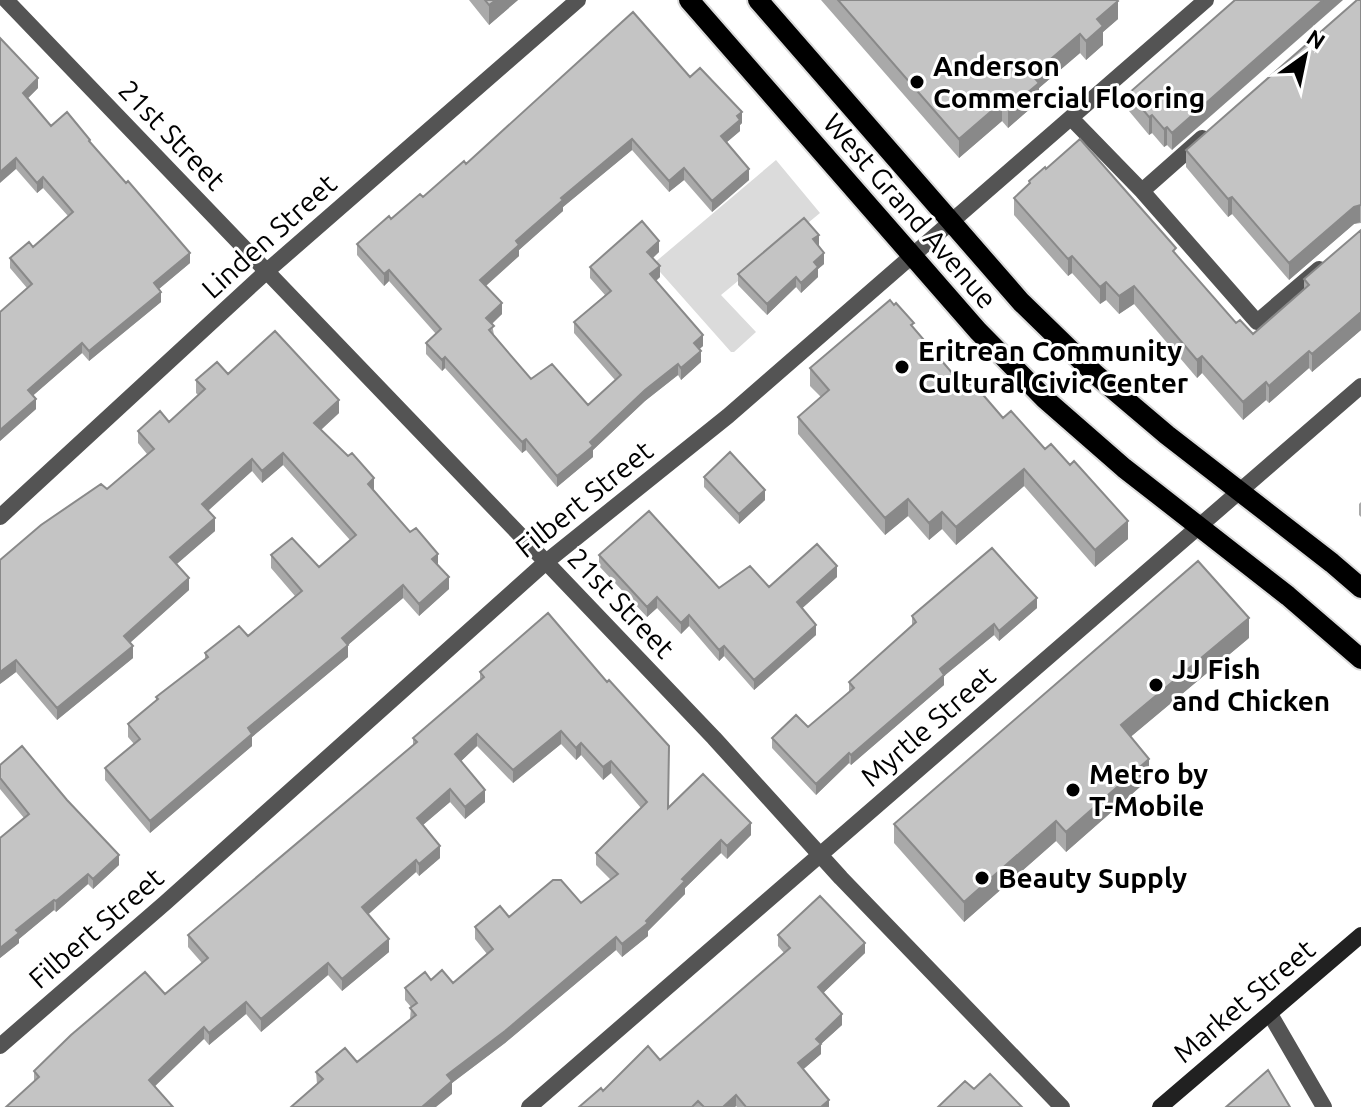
<svg xmlns="http://www.w3.org/2000/svg" width="1361" height="1107" viewBox="0 0 1361 1107" font-family="Ubuntu,sans-serif">
	<rect width="100%" height="100%" fill="#fff"/>
	<!-- green -->
	<path fill="#dbdbdb" d="M 776,160 L 820,213 L 721,295 L 756,332 L 734,352 L 731,352 L 653,264 Z"/>
	<g fill="none" stroke-linecap="round" stroke-linejoin="round">
		<!-- primary casing -->
		<g stroke="#dbdbdb" stroke-width="24">
			<path id="primary" d="M 689,0 L 978,331 L 1045,399 L 1124,468 L 1288,596 L 1361,659
				M 758,0 L 1021,302 L 1095,374 L 1167,435 L 1332,563 L 1361,588"/>
		</g>
		<!-- street -->
		<path stroke="#545454" stroke-width="16" d="M 6,0 L 546,562 L 714,738 L 841,878 L 1062,1107
			M 1071,118 L 1142,191
			M 1202,138 L 1142,191 L 1257,322 L 1319,269
			M 0,517 L 267,271 L 578,0
			M 1270,1014 L 1324,1107
			M 0,1046 L 165,903 L 546,562 L 728,416 L 1206,0
			M 529,1107 L 1361,386"/>
		<!-- secondary -->
		<path stroke="#212121" stroke-width="16" d="M 1160,1107 L 1361,935"/>
		<!-- primary -->
		<use href="#primary" stroke="#000" stroke-width="20"/>
	</g>
	<!-- wall -->
	<path fill="#a9a9a9" d="M 469,0 L 518,0 L 489,25 Z
		M 821,0 L 1117,0 L 1118,19 L 1103,32 L 1103,45 L 1086,60 L 1080,53 L 1039,88 L 1039,101 L 1008,128 L 1002,121 L 959,158 Z
		M 1235,0 L 1172,150 L 1167,145 L 1164,147 L 1152,133 L 1149,135 L 1129,111 L 1129,93 Z
		M 1361,0 L 1361,223 L 1354,224 L 1289,280 L 1232,214 L 1228,217 L 1186,167 L 1186,150 Z
		M 0,38 L 38,88 L 28,98 L 51,126 L 90,143 L 190,263 L 159,289 L 161,302 L 89,361 L 82,353 L 33,395 L 36,409 L 0,441 L 0,312 L 27,288 L 10,268 L 10,258 L 33,247 L 68,216 L 43,188 L 37,193 L 16,169 Z
		M 690,77 L 742,123 L 740,125 L 740,131 L 727,142 L 749,180 L 712,212 L 684,180 L 669,192 L 632,150 L 563,207 L 563,211 L 519,250 L 519,256 L 486,286 L 502,314 L 492,324 L 494,335 L 531,379 L 588,405 L 615,380 L 574,333 L 574,322 L 605,295 L 590,278 L 590,267 L 659,252 L 653,258 L 660,277 L 656,281 L 703,346 L 699,349 L 701,362 L 681,380 L 678,375 L 645,401 L 593,450 L 593,457 L 557,487 L 526,450 L 522,453 L 445,368 L 442,371 L 426,354 L 426,343 L 436,334 L 389,281 L 384,286 L 357,255 L 357,244 L 423,197 L 466,164 Z
		M 1046,169 L 1176,254 L 1236,323 L 1253,334 L 1304,290 L 1304,279 L 1361,230 L 1361,330 L 1312,372 L 1309,368 L 1269,403 L 1266,400 L 1243,420 L 1202,373 L 1197,378 L 1134,304 L 1119,314 L 1106,300 L 1100,304 L 1072,273 L 1068,276 L 1014,215 L 1014,198 L 1029,184 L 1029,181 Z
		M 818,246 L 824,264 L 818,269 L 818,277 L 801,293 L 796,287 L 767,315 L 738,285 L 738,274 Z
		M 914,329 L 965,388 L 1003,418 L 1128,539 L 1095,567 L 1024,486 L 956,545 L 942,529 L 929,540 L 908,516 L 885,535 L 798,434 L 798,417 L 821,397 L 810,386 L 810,368 Z
		M 228,374 L 339,413 L 321,430 L 438,566 L 449,589 L 419,616 L 403,598 L 348,645 L 348,657 L 252,737 L 252,746 L 150,833 L 105,780 L 105,768 L 134,744 L 128,737 L 128,724 L 156,701 L 156,697 L 205,659 L 205,653 L 248,636 L 295,596 L 271,568 L 271,555 L 319,567 L 350,540 L 283,465 L 262,483 L 252,471 L 208,511 L 215,531 L 176,564 L 189,590 L 130,643 L 133,658 L 57,720 L 16,672 L 0,684 L 107,489 L 147,454 L 138,443 L 138,431 L 169,422 L 198,395 L 196,393 L 196,380 Z
		M 704,477 L 765,500 L 739,524 L 704,487 Z
		M 1361,502 L 1361,517 L 1359,515 L 1359,504 Z
		M 599,555 L 719,588 L 769,587 L 837,577 L 802,608 L 816,635 L 754,690 L 724,656 L 719,661 L 689,626 L 681,634 L 657,608 L 647,617 L 599,566 Z
		M 1037,608 L 999,641 L 994,635 L 944,676 L 944,685 L 851,765 L 849,763 L 816,795 L 772,748 L 772,738 L 808,727 L 849,693 L 849,682 L 912,626 L 912,616 Z
		M 548,613 L 668,808 L 751,835 L 727,859 L 721,853 L 685,888 L 685,894 L 648,931 L 648,936 L 622,957 L 616,950 L 505,1043 L 452,1083 L 452,1094 L 317,1084 L 316,1072 L 357,1062 L 410,1019 L 411,1007 L 405,1000 L 405,988 L 431,980 L 453,983 L 487,954 L 475,939 L 475,927 L 509,917 L 581,903 L 611,880 L 596,865 L 596,853 L 641,808 L 611,773 L 603,780 L 581,755 L 576,760 L 561,744 L 513,783 L 477,746 L 461,761 L 485,802 L 465,819 L 450,802 L 423,825 L 440,858 L 419,876 L 416,872 L 368,914 L 389,952 L 342,991 L 328,975 L 261,1032 L 246,1014 L 209,1045 L 204,1039 L 34,1082 L 34,1071 L 165,994 L 202,963 L 188,947 L 188,935 L 413,745 L 413,738 L 480,681 L 480,672 Z
		M 1249,638 L 1130,737 L 1149,779 L 1066,852 L 1056,841 L 964,922 L 894,843 L 894,824 Z
		M 0,765 L 119,865 L 93,889 L 88,884 L 56,912 L 54,910 L 19,939 L 19,943 L 0,958 L 0,838 L 24,818 L 0,789 Z
		M 778,935 L 865,953 L 823,993 L 842,1025 L 821,1044 L 821,1054 L 803,1069 L 829,1107 L 737,1107 L 736,1106 L 735,1107 L 579,1107 L 603,1091 L 660,1060 L 784,953 L 778,946 Z"/>
	<!-- shaded-wall -->
	<path fill="#898989" d="M 496,0 L 518,0 L 489,25 L 489,5 Z
		M 1323,0 L 1343,0 L 1172,150 L 1172,133 Z
		M 1118,1 L 1118,19 L 1103,32 L 1103,45 L 1086,60 L 1086,41 L 1097,19 Z
		M 1080,34 L 1080,53 L 1039,88 L 1039,101 L 1008,128 L 1008,109 L 1032,75 Z
		M 38,78 L 38,88 L 23,103 L 23,93 Z
		M 1002,102 L 1002,121 L 959,158 L 959,139 Z
		M 742,112 L 742,123 L 740,125 L 740,131 L 721,147 L 721,136 L 737,116 Z
		M 1152,115 L 1152,133 L 1149,135 L 1149,117 Z
		M 1167,127 L 1167,145 L 1164,147 L 1164,129 Z
		M 632,139 L 632,150 L 563,207 L 563,211 L 519,250 L 519,256 L 480,291 L 480,280 L 516,241 L 561,198 Z
		M 16,158 L 16,169 L 0,183 L 0,172 Z
		M 684,168 L 684,180 L 669,192 L 669,181 Z
		M 749,169 L 749,180 L 712,212 L 712,201 Z
		M 43,177 L 43,188 L 37,193 L 37,183 Z
		M 1232,197 L 1232,214 L 1228,217 L 1228,199 Z
		M 1360,205 L 1360,222 L 1354,224 L 1289,280 L 1289,263 L 1354,207 Z
		M 819,235 L 819,246 L 813,250 L 813,239 Z
		M 659,241 L 659,252 L 647,263 L 647,252 Z
		M 190,253 L 190,263 L 154,293 L 154,283 Z
		M 824,253 L 824,264 L 818,269 L 818,277 L 801,293 L 801,283 L 814,262 Z
		M 1072,256 L 1072,273 L 1068,276 L 1068,259 Z
		M 660,266 L 660,277 L 650,286 L 650,274 Z
		M 389,270 L 389,281 L 384,286 L 384,274 Z
		M 796,277 L 796,287 L 767,315 L 767,304 Z
		M 1106,282 L 1106,300 L 1100,304 L 1100,287 Z
		M 1134,286 L 1134,304 L 1119,314 L 1119,296 Z
		M 161,292 L 161,302 L 89,361 L 89,351 Z
		M 502,303 L 502,314 L 486,329 L 486,318 Z
		M 1361,312 L 1361,330 L 1312,372 L 1312,354 Z
		M 703,335 L 703,346 L 694,354 L 694,343 Z
		M 82,343 L 82,353 L 28,400 L 28,390 Z
		M 701,351 L 701,362 L 681,380 L 681,368 Z
		M 1309,351 L 1309,368 L 1269,403 L 1269,386 Z
		M 1202,356 L 1202,373 L 1197,378 L 1197,360 Z
		M 445,357 L 445,368 L 442,371 L 442,360 Z
		M 678,364 L 678,375 L 645,401 L 593,450 L 593,457 L 557,487 L 557,476 L 590,442 L 645,390 Z
		M 1266,382 L 1266,400 L 1243,420 L 1243,402 Z
		M 36,399 L 36,409 L 0,441 L 0,430 Z
		M 339,400 L 339,413 L 314,436 L 314,423 Z
		M 526,439 L 526,450 L 522,453 L 522,442 Z
		M 283,453 L 283,465 L 262,483 L 262,471 Z
		M 252,459 L 252,471 L 202,516 L 202,504 Z
		M 1024,469 L 1024,486 L 956,545 L 956,527 Z
		M 374,478 L 374,491 L 368,497 L 368,484 Z
		M 765,490 L 765,500 L 739,524 L 739,514 Z
		M 908,499 L 908,516 L 885,535 L 885,518 Z
		M 942,512 L 942,529 L 929,540 L 929,523 Z
		M 215,518 L 215,531 L 170,570 L 170,557 Z
		M 1128,521 L 1128,539 L 1095,567 L 1095,550 Z
		M 438,554 L 438,566 L 432,559 Z
		M 837,566 L 837,577 L 797,613 L 797,602 Z
		M 449,577 L 449,589 L 419,616 L 419,604 Z
		M 189,578 L 189,590 L 124,648 L 124,636 Z
		M 403,585 L 403,598 L 342,650 L 342,638 Z
		M 657,597 L 657,608 L 647,617 L 647,607 Z
		M 1037,598 L 1037,608 L 999,641 L 999,631 Z
		M 689,615 L 689,626 L 681,634 L 681,623 Z
		M 1249,618 L 1249,638 L 1121,745 L 1121,725 Z
		M 994,624 L 994,635 L 944,676 L 944,685 L 851,765 L 851,755 L 940,669 Z
		M 816,625 L 816,635 L 754,690 L 754,680 Z
		M 348,645 L 348,657 L 252,737 L 252,746 L 150,833 L 150,821 L 248,728 Z
		M 133,646 L 133,658 L 57,720 L 57,708 Z
		M 724,646 L 724,656 L 719,661 L 719,650 Z
		M 16,660 L 16,672 L 0,684 L 0,672 Z
		M 561,731 L 561,744 L 513,783 L 513,770 Z
		M 477,734 L 477,746 L 455,767 L 455,754 Z
		M 581,743 L 581,755 L 576,760 L 576,748 Z
		M 849,753 L 849,763 L 816,795 L 816,784 Z
		M 1149,759 L 1149,779 L 1066,852 L 1066,832 Z
		M 611,761 L 611,773 L 603,780 L 603,767 Z
		M 450,789 L 450,802 L 417,830 L 417,818 Z
		M 485,790 L 485,802 L 465,819 L 465,807 Z
		M 1056,821 L 1056,841 L 964,922 L 964,902 Z
		M 751,823 L 751,835 L 727,859 L 727,846 Z
		M 721,840 L 721,853 L 685,888 L 685,894 L 648,931 L 648,936 L 622,957 L 622,944 L 646,921 L 682,879 Z
		M 440,846 L 440,858 L 419,876 L 419,864 Z
		M 119,855 L 119,865 L 93,889 L 93,879 Z
		M 416,860 L 416,872 L 362,920 L 362,907 Z
		M 88,874 L 88,884 L 56,912 L 56,901 Z
		M 54,900 L 54,910 L 19,939 L 19,943 L 0,958 L 0,948 L 16,930 Z
		M 616,937 L 616,950 L 505,1043 L 452,1083 L 452,1094 L 436,1107 L 422,1107 L 447,1075 Z
		M 389,939 L 389,952 L 342,991 L 342,979 Z
		M 865,943 L 865,953 L 818,998 L 818,987 Z
		M 328,963 L 328,975 L 261,1032 L 261,1019 Z
		M 246,1002 L 246,1014 L 209,1045 L 209,1033 Z
		M 842,1014 L 842,1025 L 821,1044 L 821,1054 L 798,1074 L 798,1063 L 816,1039 Z
		M 204,1027 L 204,1039 L 149,1092 L 149,1080 Z
		M 736,1095 L 736,1106 L 735,1107 L 723,1107 Z
		M 829,1100 L 829,1107 L 821,1107 Z"/>
	<!-- building -->
	<path fill="#c4c4c4" stroke="#898989" stroke-width="2" d="M 485,0 L 496,0 L 489,5 Z
		M 838,0 L 1117,0 L 1118,1 L 1097,19 L 1103,26 L 1086,41 L 1080,34 L 1032,75 L 1039,83 L 1008,109 L 1002,102 L 959,139 Z
		M 1235,0 L 1323,0 L 1172,133 L 1167,127 L 1164,129 L 1152,115 L 1149,117 L 1129,93 Z
		M 1357,0 L 1361,0 L 1361,205 L 1354,207 L 1289,263 L 1232,197 L 1228,199 L 1186,150 Z
		M 633,12 L 690,77 L 700,68 L 742,112 L 737,116 L 740,120 L 721,136 L 749,169 L 712,201 L 684,168 L 669,181 L 632,139 L 561,198 L 563,200 L 516,241 L 519,245 L 480,280 L 502,303 L 486,318 L 494,326 L 489,330 L 531,379 L 552,364 L 588,405 L 621,375 L 574,322 L 611,291 L 590,267 L 642,221 L 659,241 L 647,252 L 660,266 L 650,274 L 703,335 L 694,343 L 701,351 L 681,368 L 678,364 L 645,390 L 590,442 L 593,446 L 557,476 L 526,439 L 522,442 L 445,357 L 442,360 L 426,343 L 441,329 L 389,270 L 384,274 L 357,244 L 389,216 L 391,219 L 420,194 L 423,197 L 464,161 L 466,164 Z
		M 0,38 L 38,78 L 23,93 L 51,126 L 67,112 L 90,140 L 89,141 L 126,183 L 128,181 L 190,253 L 154,283 L 161,292 L 89,351 L 82,343 L 28,390 L 36,399 L 0,430 L 0,312 L 32,284 L 10,258 L 29,242 L 33,247 L 73,212 L 43,177 L 37,183 L 16,158 L 0,172 Z
		M 1080,139 L 1176,248 L 1173,251 L 1236,323 L 1240,320 L 1253,334 L 1309,285 L 1304,279 L 1361,230 L 1361,312 L 1312,354 L 1309,351 L 1269,386 L 1266,382 L 1243,402 L 1202,356 L 1197,360 L 1134,286 L 1119,296 L 1106,282 L 1100,287 L 1072,256 L 1068,259 L 1014,198 L 1030,183 L 1029,181 L 1045,167 L 1046,169 Z
		M 804,218 L 819,235 L 813,239 L 824,253 L 814,262 L 818,267 L 801,283 L 796,277 L 767,304 L 738,274 Z
		M 890,300 L 894,305 L 896,303 L 914,323 L 911,325 L 965,388 L 972,382 L 1003,418 L 1011,411 L 1045,449 L 1051,444 L 1070,465 L 1074,461 L 1128,521 L 1095,550 L 1024,469 L 956,527 L 942,512 L 929,523 L 908,499 L 885,518 L 798,417 L 829,390 L 810,368 Z
		M 275,331 L 339,400 L 314,423 L 348,456 L 352,453 L 374,478 L 368,484 L 410,532 L 416,528 L 438,554 L 432,559 L 449,577 L 419,604 L 403,585 L 342,638 L 348,645 L 248,728 L 252,734 L 150,821 L 105,768 L 140,739 L 128,724 L 158,699 L 156,697 L 208,657 L 205,653 L 239,626 L 248,636 L 302,591 L 271,555 L 292,538 L 319,567 L 356,535 L 283,453 L 262,471 L 252,459 L 202,504 L 215,518 L 170,557 L 189,578 L 124,636 L 133,646 L 57,708 L 16,660 L 0,672 L 0,560 L 41,525 L 101,484 L 107,489 L 154,449 L 138,431 L 160,411 L 169,422 L 205,389 L 196,380 L 217,362 L 228,374 Z
		M 730,452 L 765,490 L 739,514 L 704,477 Z
		M 649,511 L 719,588 L 750,566 L 769,587 L 817,544 L 837,566 L 797,602 L 816,625 L 754,680 L 724,646 L 719,650 L 689,615 L 681,623 L 657,597 L 647,607 L 599,555 Z
		M 992,548 L 1037,598 L 999,631 L 994,624 L 940,669 L 944,675 L 851,755 L 849,753 L 816,784 L 772,738 L 796,715 L 808,727 L 854,688 L 849,682 L 916,622 L 912,616 Z
		M 1198,561 L 1249,618 L 1121,725 L 1149,759 L 1066,832 L 1056,821 L 964,902 L 894,824 Z
		M 548,613 L 607,682 L 609,680 L 669,746 L 668,808 L 703,774 L 751,823 L 727,846 L 721,840 L 682,879 L 685,881 L 646,921 L 648,923 L 622,944 L 616,937 L 505,1031 L 447,1075 L 452,1081 L 422,1107 L 291,1107 L 323,1079 L 316,1072 L 345,1048 L 357,1062 L 416,1015 L 410,1008 L 417,1003 L 405,988 L 425,972 L 431,980 L 442,970 L 453,983 L 493,949 L 475,927 L 500,906 L 509,917 L 553,880 L 561,880 L 581,903 L 618,874 L 596,853 L 647,802 L 611,761 L 603,767 L 581,743 L 576,748 L 561,731 L 513,770 L 477,734 L 455,754 L 485,790 L 465,807 L 450,789 L 417,818 L 440,846 L 419,864 L 416,860 L 362,907 L 389,939 L 342,979 L 328,963 L 261,1019 L 246,1002 L 209,1033 L 204,1027 L 149,1080 L 173,1107 L 6,1107 L 39,1077 L 34,1071 L 71,1035 L 145,972 L 165,994 L 208,958 L 188,935 L 417,742 L 413,738 L 484,677 L 480,672 Z
		M 22,746 L 67,800 L 119,855 L 93,879 L 88,874 L 56,901 L 54,900 L 16,930 L 19,933 L 0,948 L 0,838 L 29,814 L 0,778 L 0,765 Z
		M 820,896 L 865,943 L 818,987 L 842,1014 L 816,1039 L 821,1044 L 798,1063 L 829,1100 L 821,1107 L 746,1107 L 736,1095 L 723,1107 L 704,1107 L 698,1101 L 692,1107 L 579,1107 L 601,1088 L 603,1091 L 648,1046 L 660,1060 L 790,948 L 778,935 Z
		M 1268,1070 L 1290,1107 L 1226,1107 Z
		M 990,1074 L 1022,1107 L 938,1107 L 965,1081 L 974,1089 Z"/>
	<!-- markers -->
	<g fill="#000" stroke="#fff" stroke-width="3">
		<circle cx="917" cy="82" r="8"/>
		<circle cx="902" cy="367" r="8"/>
		<circle cx="1156" cy="685" r="8"/>
		<circle cx="1073" cy="790" r="8"/>
		<circle cx="982" cy="878" r="8"/>
	</g>
	<g text-anchor="middle" stroke-width="6" stroke-linejoin="round" paint-order="stroke">
		<!-- poi labels -->
		<g font-size="28" font-weight="bold" fill="#000" stroke="#fff" text-anchor="start">
			<text x="933" y="76">Anderson<tspan x="933" dy="32">Commercial Flooring</tspan></text>
			<text x="918" y="361">Eritrean Community<tspan x="918" dy="32">Cultural Civic Center</tspan></text>
			<text x="1172" y="679">JJ Fish<tspan x="1172" dy="32">and Chicken</tspan></text>
			<text x="1089" y="784">Metro by<tspan x="1089" dy="32">T-Mobile</tspan></text>
			<text x="998" y="888">Beauty Supply</text>
		</g>
		<!-- street labels -->
		<g font-size="28" fill="#000" stroke="#fff">
			<text transform="translate(172 135) rotate(46)" y="10">21st Street</text>
			<text transform="translate(910 211) rotate(49)" y="10">West Grand Avenue</text>
			<text transform="translate(269 236) rotate(-42)" y="10">Linden Street</text>
			<text transform="translate(584 499) rotate(-39)" y="10">Filbert Street</text>
			<text transform="translate(621 603) rotate(46)" y="10">21st Street</text>
			<text transform="translate(928 726) rotate(-41)" y="10">Myrtle Street</text>
			<text transform="translate(96 928) rotate(-41)" y="10">Filbert Street</text>
			<text transform="translate(1244 1001) rotate(-40)" y="10">Market Street</text>
		</g>
	</g>
	<!-- north arrow -->
	<g transform="translate(1305 56) rotate(33)" stroke="#ffffff" stroke-width="6" paint-order="stroke">
	<path d="M0-6L14 30L0 20L-14 30Z" fill="#000000"/>
	<text y="-12" font-size="22" font-weight="bold" text-anchor="middle" fill="#000000">N</text>
	</g>
</svg>
